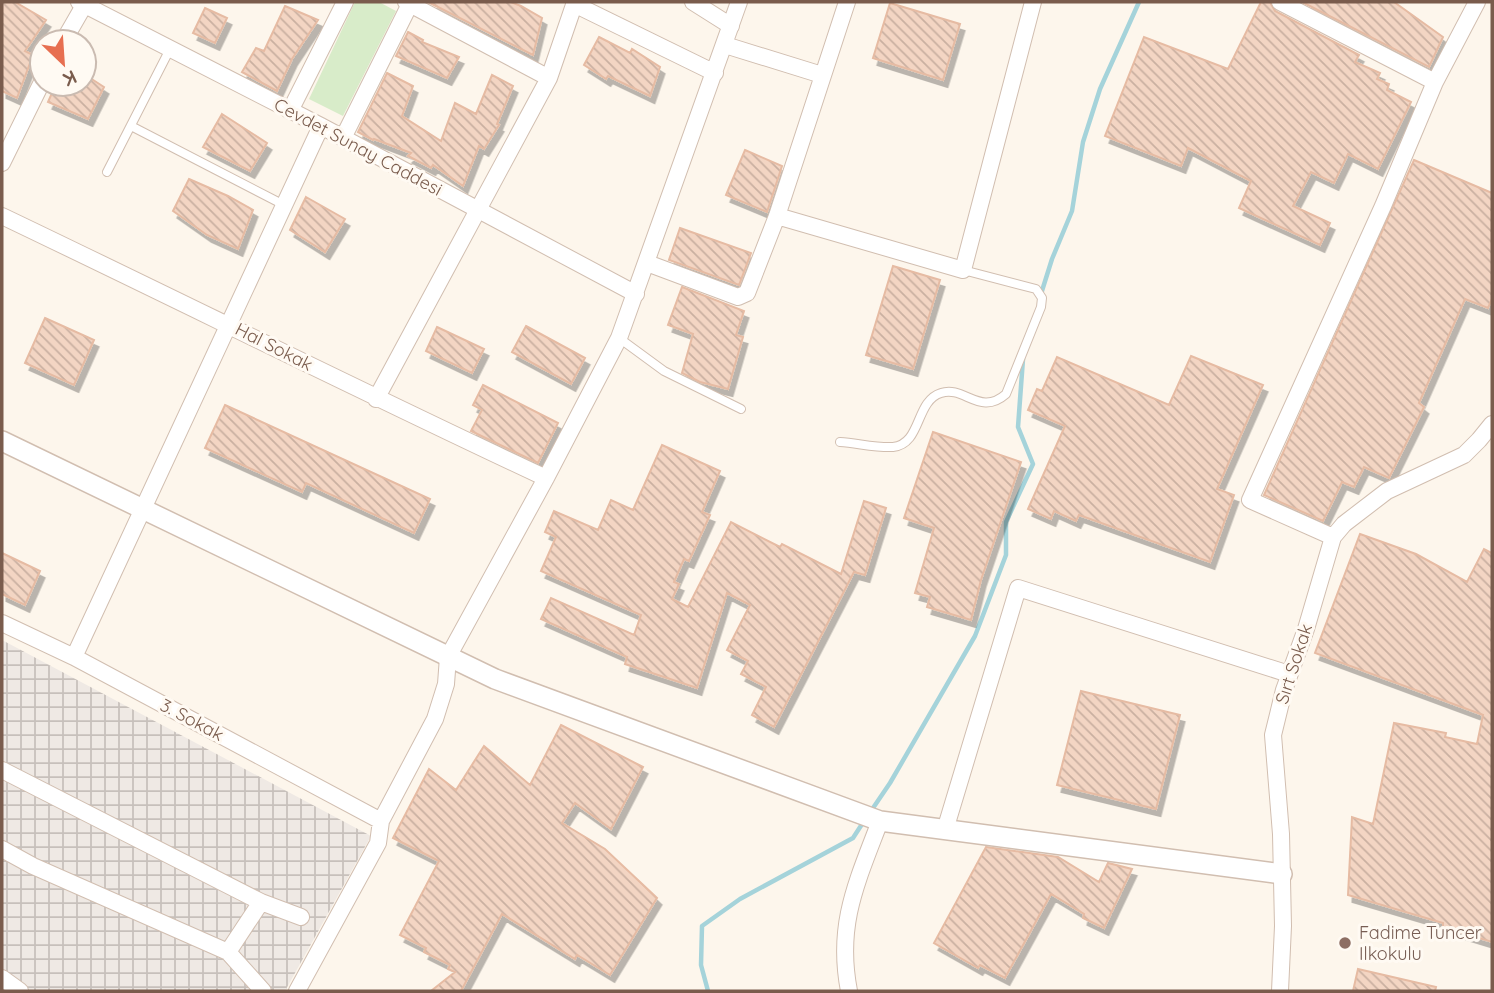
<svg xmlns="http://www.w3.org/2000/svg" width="1494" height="993" viewBox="0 0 1494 993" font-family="Quicksand,sans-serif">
	<defs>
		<pattern id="industrial-grid" width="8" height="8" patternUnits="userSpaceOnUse" patternTransform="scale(1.75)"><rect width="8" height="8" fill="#efe9e4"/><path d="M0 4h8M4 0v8" fill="none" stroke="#c7c0bb"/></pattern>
		<pattern id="building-back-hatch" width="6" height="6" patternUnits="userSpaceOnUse" patternTransform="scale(1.75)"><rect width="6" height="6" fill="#f3d5c3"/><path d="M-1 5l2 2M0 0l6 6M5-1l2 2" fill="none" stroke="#cab0a1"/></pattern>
		<filter id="shadow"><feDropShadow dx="4.5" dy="7" stdDeviation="0" flood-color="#0004"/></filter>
	</defs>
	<rect width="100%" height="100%" fill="#fdf6ec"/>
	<!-- industrial -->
	<path fill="url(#industrial-grid)" d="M 2,640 L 371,836 L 285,991 L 2,991 Z"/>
	<!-- green -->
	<path fill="#d8ecc9" d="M 355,2 L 379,2 L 396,11 L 343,116 L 309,99 Z"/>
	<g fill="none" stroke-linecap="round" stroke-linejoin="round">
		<!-- stream -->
		<path stroke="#a5d3da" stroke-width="4.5" d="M 1041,294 L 1052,259 L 1072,211 L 1083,142 L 1100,89 L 1139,2
			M 871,811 L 890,783 L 975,636 L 1006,555 L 1006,522 L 1033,464 L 1018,427 L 1023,359
			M 708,991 L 701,965 L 702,926 L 740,899 L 853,838 L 864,821"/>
	</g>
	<!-- building -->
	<path fill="url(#building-back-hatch)" stroke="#e6bba3" stroke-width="2" filter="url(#shadow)" d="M 2,2 L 15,2 L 46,20 L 25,51 L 33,55 L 17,98 L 2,91 Z
		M 428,2 L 511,2 L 521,6 L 542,18 L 533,55 Z
		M 1261,2 L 1270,2 L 1275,11 L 1359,55 L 1355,62 L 1380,73 L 1377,79 L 1389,84 L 1387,90 L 1411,102 L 1378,169 L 1348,154 L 1334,183 L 1311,172 L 1293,206 L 1330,223 L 1320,245 L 1239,208 L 1251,181 L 1188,148 L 1181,166 L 1105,136 L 1144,37 L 1228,69 Z
		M 1302,2 L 1394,2 L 1443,37 L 1429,67 Z
		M 890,3 L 960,24 L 943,80 L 873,58 Z
		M 285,6 L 318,20 L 292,59 L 277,91 L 242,72 L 256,48 L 264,51 Z
		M 205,8 L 227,18 L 215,43 L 193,33 Z
		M 408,32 L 423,40 L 422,42 L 459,57 L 447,78 L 396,56 Z
		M 599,37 L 630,53 L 632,49 L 660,67 L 650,96 L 608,76 L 606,79 L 584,65 Z
		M 387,73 L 413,86 L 402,116 L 441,141 L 455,103 L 476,114 L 492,75 L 513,86 L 497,124 L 499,125 L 484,149 L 479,146 L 463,186 L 433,165 L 431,168 L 408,156 L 411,153 L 374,139 L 373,140 L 358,132 Z
		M 84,74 L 104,87 L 88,119 L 48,102 L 56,84 L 84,84 Z
		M 222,114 L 267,143 L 250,171 L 203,147 Z
		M 745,150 L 782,166 L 767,212 L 726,195 Z
		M 1414,160 L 1492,193 L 1492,299 L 1488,308 L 1465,299 L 1419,403 L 1424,407 L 1389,478 L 1364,467 L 1354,487 L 1342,482 L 1323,521 L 1264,495 Z
		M 189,179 L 228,196 L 253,210 L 238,249 L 207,235 L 173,211 Z
		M 306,197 L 345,219 L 325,252 L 290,230 Z
		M 680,228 L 751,253 L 739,285 L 669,260 Z
		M 893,266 L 940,280 L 913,369 L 866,355 Z
		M 682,287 L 744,311 L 736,335 L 743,337 L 728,389 L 700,382 L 682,373 L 693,334 L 668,325 Z
		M 45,318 L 94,340 L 74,385 L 25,363 Z
		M 526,326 L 585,358 L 571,384 L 512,352 Z
		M 437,327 L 484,349 L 472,373 L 426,351 Z
		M 1191,356 L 1263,385 L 1217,489 L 1234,495 L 1210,562 L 1079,515 L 1076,521 L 1054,511 L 1051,519 L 1028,509 L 1065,426 L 1028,410 L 1037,389 L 1042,391 L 1057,357 L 1169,405 Z
		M 483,385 L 558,423 L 538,463 L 471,431 L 482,410 L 473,405 Z
		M 225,405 L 430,499 L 414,533 L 306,483 L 302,492 L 205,448 Z
		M 933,432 L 1021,462 L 981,580 L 971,620 L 927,607 L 930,597 L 915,593 L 934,528 L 904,518 Z
		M 662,445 L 720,471 L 702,512 L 710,515 L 689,561 L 684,559 L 674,582 L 679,584 L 672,599 L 688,607 L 731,522 L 780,547 L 782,544 L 841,574 L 864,501 L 886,508 L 865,575 L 854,572 L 774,727 L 752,715 L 766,687 L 741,674 L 748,661 L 727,650 L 750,605 L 727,593 L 697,688 L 625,664 L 627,657 L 541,619 L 551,598 L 634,635 L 641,615 L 541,571 L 556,537 L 545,532 L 554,511 L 598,530 L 611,500 L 633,510 Z
		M 1360,534 L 1416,554 L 1467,582 L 1484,549 L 1492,553 L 1492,942 L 1443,927 L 1443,923 L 1348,895 L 1352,817 L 1373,824 L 1394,723 L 1446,733 L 1445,737 L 1477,744 L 1483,715 L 1315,653 Z
		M 2,553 L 40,571 L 25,605 L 2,594 Z
		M 1081,691 L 1180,715 L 1156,809 L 1057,785 Z
		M 561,725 L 643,767 L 611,829 L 575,803 L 562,823 L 605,849 L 657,898 L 610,975 L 577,955 L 575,959 L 502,914 L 461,991 L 431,991 L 455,972 L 448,969 L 450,965 L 424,952 L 426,948 L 400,935 L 439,861 L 393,838 L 429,769 L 456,790 L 484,746 L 530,785 Z
		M 986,847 L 1058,857 L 1099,882 L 1108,863 L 1132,869 L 1104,928 L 1083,918 L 1084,914 L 1051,894 L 1005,978 L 980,965 L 978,968 L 934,943 Z
		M 1358,969 L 1436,987 L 1435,991 L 1353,991 Z"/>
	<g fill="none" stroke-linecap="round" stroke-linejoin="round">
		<!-- service casing -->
		<g stroke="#d1beb0" stroke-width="10">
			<path id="service" d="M 131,126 L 284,205
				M 107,172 L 170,49
				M 619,338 L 664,371 L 741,409
				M 840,442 C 857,443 876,448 893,447 C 922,444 915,401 941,393 C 964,385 980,417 1006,394 L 1041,307 L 1042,298 L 1036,289 L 963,270"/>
		</g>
		<!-- minor casing -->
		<g stroke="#d1beb0" stroke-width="18">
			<path id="minor" d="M 79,2 L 321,126 L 636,294
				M 406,2 L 549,78
				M 693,2 L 731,26
				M 1280,2 L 1435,82
				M 574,4 L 715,73
				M 63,42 L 86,2
				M 725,45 L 822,75
				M 290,111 L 345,2
				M 343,138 L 411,2
				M 2,163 L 42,82
				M 2,216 C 184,303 364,393 546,478
				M 777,216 L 963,270 L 1033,2
				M 647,263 L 738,297 L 747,293 L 777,216 L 847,2
				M 376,399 L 549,78 L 575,2
				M 1333,537 L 1250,500 L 1383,206 L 1435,82 L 1477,2
				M 2,623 L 74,657 L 381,821
				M 74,657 L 321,126
				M 2,770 L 261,902 L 228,952 L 33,866 L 2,849
				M 945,830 L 1018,588 L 1289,674
				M 261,902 L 301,917
				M 228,952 L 263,991
				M 2,978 L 20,991
				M 297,991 L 378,843 L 381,821 L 435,719 L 446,684 L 448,657 L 546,478 L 619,338 L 739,2
				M 849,991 C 836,924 857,882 880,821
				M 1280,991 L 1283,926 L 1281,834 L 1273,735 L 1284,690 L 1306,629 L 1333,537 L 1344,524 L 1387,491 L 1464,455 L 1479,440 L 1492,424"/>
		</g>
		<!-- tertiary casing -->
		<g stroke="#d1beb0" stroke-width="22">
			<path id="tertiary" d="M 2,441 L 495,679 L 880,821 L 1282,874"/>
		</g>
		<!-- service -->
		<use href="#service" stroke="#fff" stroke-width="8"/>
		<!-- minor -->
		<use href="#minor" stroke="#fff" stroke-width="16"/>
		<!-- tertiary -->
		<use href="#tertiary" stroke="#fff" stroke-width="19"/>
	</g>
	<!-- markers -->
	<circle fill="#8d6e63" stroke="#fffaf3" stroke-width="2.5" cx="1345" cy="943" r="7"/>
	<g text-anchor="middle" stroke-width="6" stroke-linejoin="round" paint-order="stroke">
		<!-- street labels -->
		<g font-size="18" fill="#7a5c4d" stroke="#fffaf3">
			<text transform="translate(358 147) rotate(28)" y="6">Cevdet Sunay Caddesi</text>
			<text transform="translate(274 347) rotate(27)" y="6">Hal Sokak</text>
			<text transform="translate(1294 664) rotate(-72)" y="6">Sırt Sokak</text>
			<text transform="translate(192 720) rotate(28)" y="6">3. Sokak</text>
		</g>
		<!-- education labels -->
		<g font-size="18" fill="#785e54" stroke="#fffaf3" text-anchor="start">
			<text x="1359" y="939">Fadime Tuncer<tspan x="1359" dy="21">Ilkokulu</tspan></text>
		</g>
	</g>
	<!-- border -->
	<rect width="1494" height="993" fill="none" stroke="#7a5c4d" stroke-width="7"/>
	<!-- north arrow -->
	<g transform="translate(63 63) rotate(155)"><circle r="33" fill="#fffaf3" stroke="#cabbb1" stroke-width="2"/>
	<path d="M0-5L12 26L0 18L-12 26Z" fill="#e76f51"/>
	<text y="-10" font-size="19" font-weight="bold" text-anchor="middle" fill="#7a5c4d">K</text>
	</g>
</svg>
